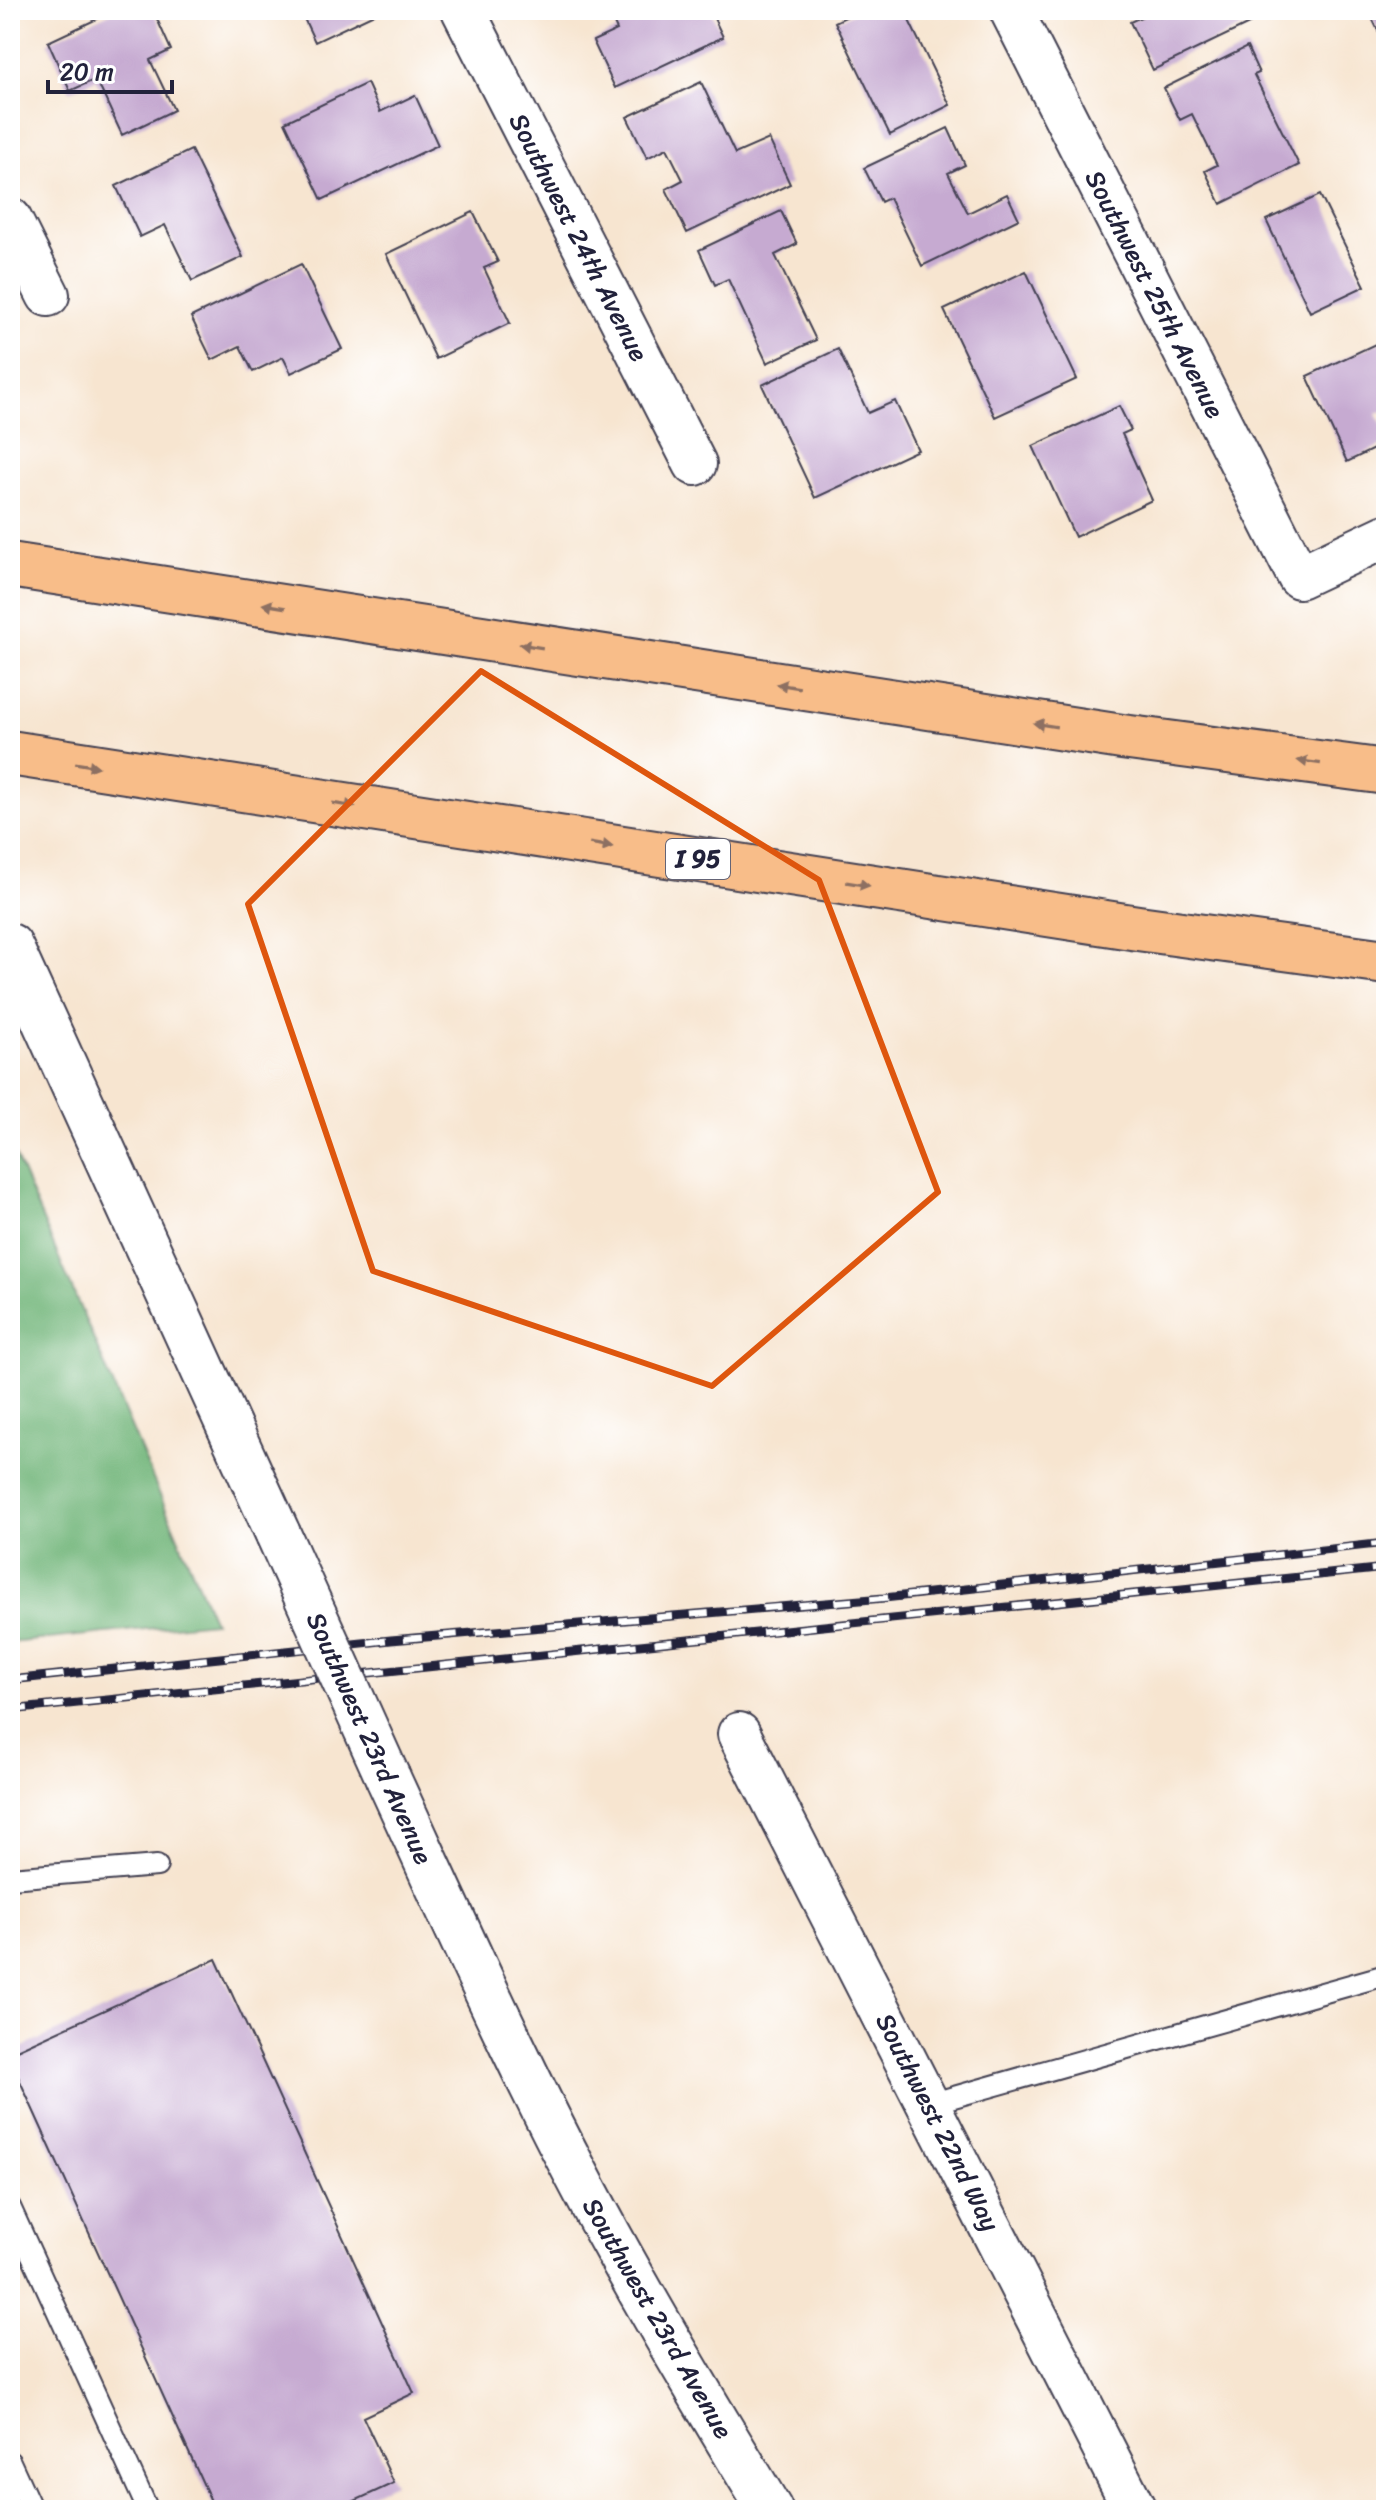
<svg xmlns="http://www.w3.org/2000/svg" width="1396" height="2520" viewBox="0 0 1396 2520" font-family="Sriracha,sans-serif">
	<rect width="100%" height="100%" fill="#fff"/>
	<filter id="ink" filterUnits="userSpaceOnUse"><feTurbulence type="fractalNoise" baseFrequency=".0125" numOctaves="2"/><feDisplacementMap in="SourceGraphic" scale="16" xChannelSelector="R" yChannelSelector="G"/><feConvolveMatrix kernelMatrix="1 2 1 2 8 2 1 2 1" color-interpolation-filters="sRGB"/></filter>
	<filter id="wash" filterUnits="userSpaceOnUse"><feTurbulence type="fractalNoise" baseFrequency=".006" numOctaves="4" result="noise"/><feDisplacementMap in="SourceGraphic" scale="32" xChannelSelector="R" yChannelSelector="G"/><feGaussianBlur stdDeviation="1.8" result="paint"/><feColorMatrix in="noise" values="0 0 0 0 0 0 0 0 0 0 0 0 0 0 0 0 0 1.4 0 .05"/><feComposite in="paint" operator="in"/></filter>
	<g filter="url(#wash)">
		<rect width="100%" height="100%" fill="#f7e5d0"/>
		<!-- forest -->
		<path fill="#71b579" stroke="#4a6c5a" stroke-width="2" d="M 10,1143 L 214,1622 L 10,1643 Z"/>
		<g id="blocks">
			<!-- building -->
			<path fill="#c6aad1" d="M 116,10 L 153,10 L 171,50 L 150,60 L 174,110 L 122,135 L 96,79 L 70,91 L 48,42 Z
				M 300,10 L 372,10 L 374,14 L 315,42 Z
				M 608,10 L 710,10 L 723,37 L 615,88 L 593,41 L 617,30 Z
				M 860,10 L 904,10 L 950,105 L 890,135 L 835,22 Z
				M 1156,10 L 1278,10 L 1153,70 L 1130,22 Z
				M 1386,10 L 1386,47 L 1371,16 Z
				M 1247,47 L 1259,73 L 1254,75 L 1299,165 L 1221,204 L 1205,171 L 1217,165 L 1192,114 L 1180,120 L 1164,88 Z
				M 701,82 L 735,154 L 769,139 L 790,184 L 687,233 L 666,189 L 683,180 L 667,148 L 647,158 L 627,117 Z
				M 367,83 L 380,112 L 415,95 L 438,145 L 322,200 L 285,122 Z
				M 948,128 L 965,165 L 948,173 L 968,213 L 1007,194 L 1019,219 L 922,266 L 889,198 L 881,202 L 864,168 Z
				M 191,150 L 243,257 L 192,281 L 165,225 L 140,237 L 116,186 Z
				M 1320,195 L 1365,286 L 1310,312 L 1266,220 Z
				M 781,211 L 797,244 L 775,255 L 816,340 L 767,363 L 728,279 L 715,285 L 699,250 Z
				M 473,212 L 498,262 L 484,268 L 510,323 L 436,359 L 386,254 Z
				M 301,264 L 342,349 L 291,373 L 283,357 L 253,372 L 240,346 L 212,360 L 191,317 Z
				M 1026,271 L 1077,379 L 995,417 L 944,310 Z
				M 1386,339 L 1386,410 L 1377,414 L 1386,433 L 1386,443 L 1347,462 L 1307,376 Z
				M 838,349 L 868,413 L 895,401 L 918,450 L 815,498 L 762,385 Z
				M 1119,406 L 1131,430 L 1122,434 L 1152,500 L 1075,537 L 1033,446 Z
				M 216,1959 L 414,2393 L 363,2417 L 394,2483 L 335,2510 L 215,2510 L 10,2059 L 10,2053 Z"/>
		</g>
	</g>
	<g filter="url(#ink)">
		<use href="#blocks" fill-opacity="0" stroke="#423f51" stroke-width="2"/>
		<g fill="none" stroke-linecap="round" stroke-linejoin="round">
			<!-- service casing -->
			<g stroke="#423f51" stroke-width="24">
				<path id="service" d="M 10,1878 L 157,1866
					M 929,2104 L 1382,1976
					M 10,2207 L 148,2510
					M 10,2462 L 32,2510"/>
			</g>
			<!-- minor casing -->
			<g stroke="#423f51" stroke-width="46">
				<path id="minor" d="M 463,10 L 695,464
					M 1011,10 L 1299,577 L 1386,536
					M 10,219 L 48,295
					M 739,1734 L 1135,2510"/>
			</g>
			<!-- tertiary casing -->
			<g stroke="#423f51" stroke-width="48">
				<path id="tertiary" d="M 10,946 L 278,1534
					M 388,1778 C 459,1932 528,2088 610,2237 C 661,2330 715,2420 770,2510"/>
			</g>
			<!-- motorway casing -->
			<g stroke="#423f51" stroke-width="48">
				<path id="motorway" d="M 10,565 L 1122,737 L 1386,772
					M 10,753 L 1138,928 L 1386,962"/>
			</g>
			<!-- service -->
			<use href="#service" stroke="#fff" stroke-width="20"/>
			<!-- minor -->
			<use href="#minor" stroke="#fff" stroke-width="42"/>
			<!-- tertiary -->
			<use href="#tertiary" stroke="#fff" stroke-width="44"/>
			<!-- motorway -->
			<use href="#motorway" stroke="#f8bd89" stroke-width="44"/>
			<!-- rail casing -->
			<g stroke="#22223b" stroke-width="9">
				<path id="rail" d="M 10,1680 L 391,1640 L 884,1598 L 1386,1543
					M 10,1710 L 1386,1568"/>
			</g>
			<!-- rail -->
			<use href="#rail" stroke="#fff" stroke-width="6" stroke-dasharray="18" stroke-linecap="butt"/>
			<!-- tertiary-bridge casing -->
			<g stroke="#423f51" stroke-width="48" stroke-linecap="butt">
				<path id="tertiary-bridge" d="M 278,1534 L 388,1778"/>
			</g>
			<!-- tertiary-bridge -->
			<use href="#tertiary-bridge" stroke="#fff" stroke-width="44"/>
		</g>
		<!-- one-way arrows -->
		<defs><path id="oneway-solid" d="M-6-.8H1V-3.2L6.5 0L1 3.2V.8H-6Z" transform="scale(2)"/></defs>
		<g fill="#8d7062">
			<use href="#oneway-solid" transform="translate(274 606) rotate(-171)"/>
			<use href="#oneway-solid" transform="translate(531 646) rotate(-171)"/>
			<use href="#oneway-solid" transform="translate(788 686) rotate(-171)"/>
			<use href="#oneway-solid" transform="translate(1045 725) rotate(-171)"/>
			<use href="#oneway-solid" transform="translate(1309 762) rotate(-172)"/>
			<use href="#oneway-solid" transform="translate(87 765) rotate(9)"/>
			<use href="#oneway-solid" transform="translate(344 805) rotate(9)"/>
			<use href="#oneway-solid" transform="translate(601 845) rotate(9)"/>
			<use href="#oneway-solid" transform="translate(858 884) rotate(9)"/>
		</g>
	</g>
	<!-- marked area -->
	<path fill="none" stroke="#de560e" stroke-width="6" stroke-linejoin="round" d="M 481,671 L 819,880 L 938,1192 L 712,1386 L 373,1271 L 248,904 Z"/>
	<g text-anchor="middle" stroke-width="6" stroke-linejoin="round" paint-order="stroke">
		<!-- shield labels -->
		<rect fill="#fff" stroke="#646476" stroke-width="2" x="666" y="839" width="64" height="40" rx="6"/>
		<g font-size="24" font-weight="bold" fill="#22223b">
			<text x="698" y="867">I 95</text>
		</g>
		<!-- street labels -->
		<g font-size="26" fill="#22223b" stroke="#fff">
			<text transform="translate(579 237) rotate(63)" y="9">Southwest 24th Avenue</text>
			<text transform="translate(1155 294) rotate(63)" y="9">Southwest 25th Avenue</text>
			<text transform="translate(370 1738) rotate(66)" y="9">Southwest 23rd Avenue</text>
			<text transform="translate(938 2122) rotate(63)" y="9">Southwest 22nd Way</text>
			<text transform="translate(658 2318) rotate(60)" y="9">Southwest 23rd Avenue</text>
		</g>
	</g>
	<!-- margin -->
	<rect width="1396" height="2520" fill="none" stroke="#fff" stroke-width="40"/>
	<!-- scale -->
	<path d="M48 80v12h124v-12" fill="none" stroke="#22223b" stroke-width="4"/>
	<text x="60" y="80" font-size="24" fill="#22223b" stroke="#ffffff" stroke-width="6" paint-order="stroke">20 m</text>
</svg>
